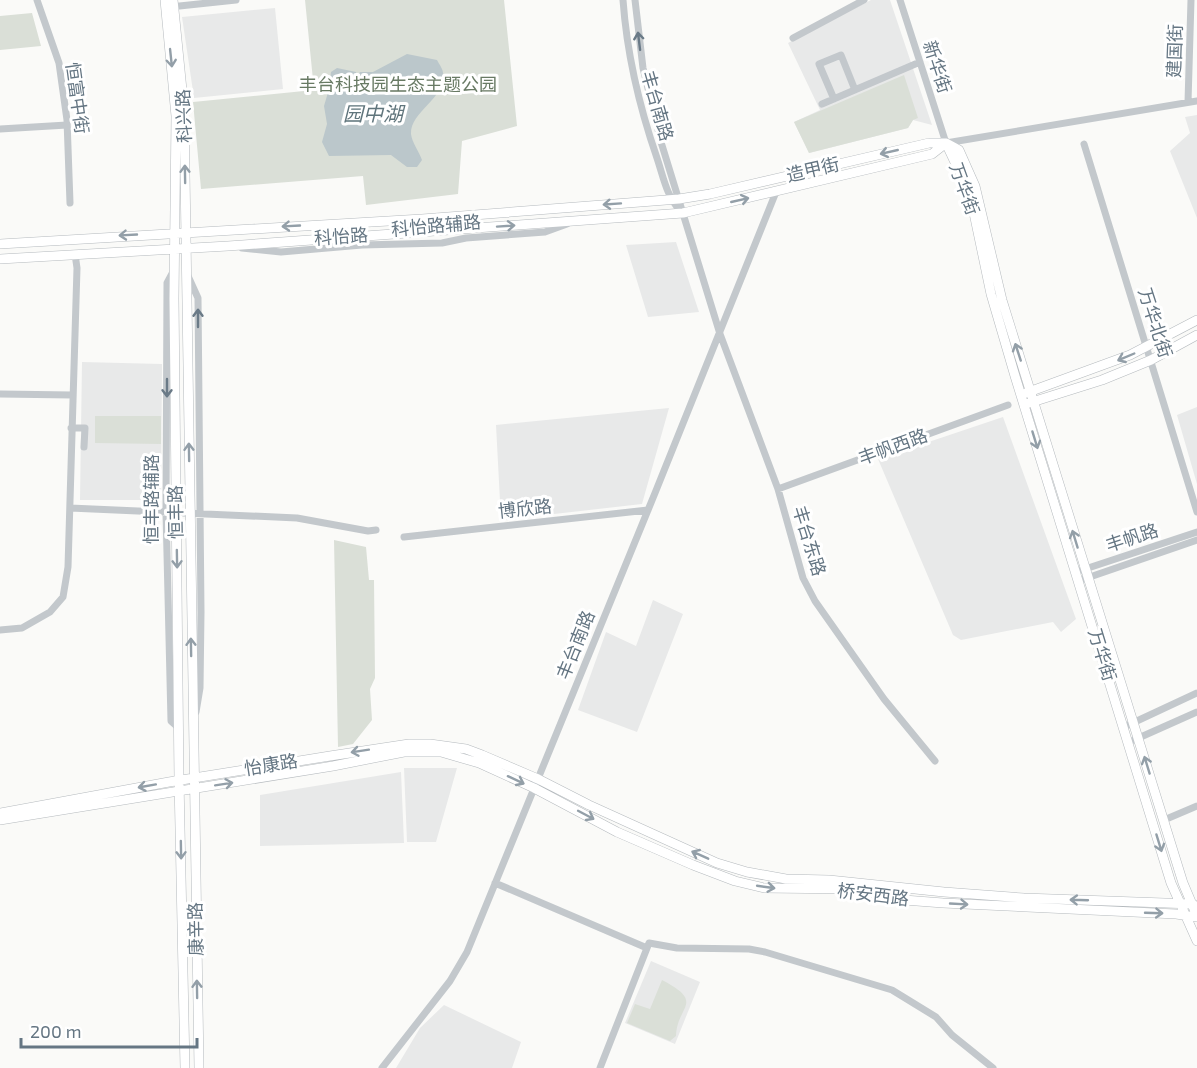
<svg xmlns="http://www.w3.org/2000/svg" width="1197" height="1068" viewBox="0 0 1197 1068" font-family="'Exo 2','Noto Sans SC',sans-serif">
	<rect width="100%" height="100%" fill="#fafaf8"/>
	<!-- built -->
	<path fill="#e8e9e9" d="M 871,0 L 890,0 L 932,125 L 913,120 L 908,128 L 809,153 L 794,122 L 820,110 L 788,43 Z
		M 275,8 L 283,89 L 194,98 L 182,17 Z
		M 1197,115 L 1197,218 L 1170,151 L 1190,133 L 1185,117 Z
		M 676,242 L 699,312 L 648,317 L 626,245 Z
		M 82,362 L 162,364 L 161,500 L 80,500 Z
		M 1197,407 L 1197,484 L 1177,415 Z
		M 669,408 L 642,504 L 501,520 L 496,425 Z
		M 1003,417 L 1076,619 L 1061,632 L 1053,622 L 961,640 L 953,635 L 878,459 Z
		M 653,600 L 683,614 L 637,732 L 578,710 L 606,632 L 636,646 Z
		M 404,768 L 457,768 L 436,842 L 407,842 Z
		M 401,772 L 404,843 L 260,846 L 260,795 Z
		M 651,961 L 700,982 L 675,1044 L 625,1023 Z
		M 444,1005 L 521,1042 L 512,1068 L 396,1068 L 420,1028 Z"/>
	<!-- green -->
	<path fill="#dadfd7" d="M 305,0 L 504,0 L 517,126 L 462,141 L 458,194 L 366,205 L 363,176 L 201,189 L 193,102 L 314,90 Z
		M 32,13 L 41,46 L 0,50 L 0,16 Z
		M 904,75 L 918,118 L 913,120 L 908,128 L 809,153 L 794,122 Z
		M 95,416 L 161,416 L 161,444 L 95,443 Z
		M 334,540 L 366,547 L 369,580 L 374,580 L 375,678 L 370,689 L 372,720 L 353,744 L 338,747 Z
		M 662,980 C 706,1003 677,1005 676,1036 L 670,1041 L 627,1023 L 635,1004 L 650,1009 Z"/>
	<!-- water -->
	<path fill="#bbc7cb" d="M 407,54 L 437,60 C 439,64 443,69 443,73 C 447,98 410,111 411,134 C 412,143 419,151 422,160 L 417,167 L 407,167 L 391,155 L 329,156 L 322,142 L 327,124 L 324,106 L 329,89 L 331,72 L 337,68 L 356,72 L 357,76 L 360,72 L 373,72 Z"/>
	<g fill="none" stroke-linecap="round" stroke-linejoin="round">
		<!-- major casing -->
		<g stroke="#b5babe" stroke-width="10">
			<path id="major" d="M 165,0 L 176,116 L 174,299 L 179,780 L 185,1068
				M 173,0 L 184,110 L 199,1068
				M 946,143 L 970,194 L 991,294 L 1015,376 L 1171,883 L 1197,941
				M 0,244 L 422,219 L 679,199 L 710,194 L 929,143 L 946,143 L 959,150 L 975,186 L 1002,300 L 1183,883 L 1197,916
				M 0,259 L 228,246 L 683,213 L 932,154 L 946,143
				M 1026,393 L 1130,355 L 1197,320
				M 1029,403 L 1102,380 L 1151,360 L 1197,335
				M 0,813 L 169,782 L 330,756 L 409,744 L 430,744 L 466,749 L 482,755 L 538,779 L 589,805 L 717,863 L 747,872 L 786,879 L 829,880 L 944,892 L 1024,898 L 1193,904
				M 0,820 L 333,766 L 404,752 L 441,752 L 479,763 L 534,788 L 617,832 L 693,865 L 735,881 L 764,888 L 851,889 L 884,894 L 904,900 L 943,903 L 1176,914 L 1197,917"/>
		</g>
		<!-- minor -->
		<path stroke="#c3c8cc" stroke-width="7" d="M 37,0 L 59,63 L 67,120 L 70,203
			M 623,0 C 627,55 639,106 657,158 C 664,179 666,195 681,212
			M 635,0 L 643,68 L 661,142 L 720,334 L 778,489 L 803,578 L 815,601 L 884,699 L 935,761
			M 900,0 L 946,143 L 1197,101
			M 170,7 L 236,0
			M 793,38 L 864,0
			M 834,99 L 819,64 L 841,55 L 855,90
			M 1188,102 L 1191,0
			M 822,104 L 920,62
			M 0,129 L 67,125
			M 1084,144 L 1197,512
			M 242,248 L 281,252 L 362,245 L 442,243 L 466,238 L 545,232 L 567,224
			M 174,270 L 167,283 L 166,512 L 171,721 L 179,728
			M 188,276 L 198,298 L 201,612 L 200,688 L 196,712
			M 0,394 L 72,395
			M 71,428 L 85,428 L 84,447
			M 778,489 L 1008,405
			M 70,508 L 297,518 L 368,531 L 376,530
			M 404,537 L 648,510
			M 1076,572 L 1197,532
			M 1084,579 L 1197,540
			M 0,630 L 22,628 L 50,612 L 63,597 L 68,567 L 77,268 L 75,254
			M 1124,727 L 1197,693
			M 1134,740 L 1197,712
			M 1164,820 L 1197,806
			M 495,883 L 647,948
			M 382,1068 L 450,981 L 467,952 L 655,493 L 776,192
			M 600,1068 L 649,943 L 677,948 L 749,949 L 765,952 L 892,990 L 936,1017 L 952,1035 L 993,1068"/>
		<!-- major -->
		<use href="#major" stroke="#fff" stroke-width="9"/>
	</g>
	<!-- one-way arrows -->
	<defs><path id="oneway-shaft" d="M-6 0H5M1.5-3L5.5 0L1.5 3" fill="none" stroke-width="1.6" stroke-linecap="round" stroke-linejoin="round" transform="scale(1.5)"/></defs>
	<g stroke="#6a7a87">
		<use href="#oneway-shaft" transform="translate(639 41) rotate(-97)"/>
		<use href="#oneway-shaft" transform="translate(198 318) rotate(-90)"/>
		<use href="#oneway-shaft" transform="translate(167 388) rotate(90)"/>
	</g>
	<g stroke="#939fa8">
		<use href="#oneway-shaft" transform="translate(171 58) rotate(84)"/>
		<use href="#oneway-shaft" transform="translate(889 152) rotate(167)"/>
		<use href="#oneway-shaft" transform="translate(185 174) rotate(-91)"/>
		<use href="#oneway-shaft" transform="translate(740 200) rotate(-13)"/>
		<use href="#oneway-shaft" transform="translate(612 204) rotate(176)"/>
		<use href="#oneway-shaft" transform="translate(291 226) rotate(177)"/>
		<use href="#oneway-shaft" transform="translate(506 226) rotate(-4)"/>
		<use href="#oneway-shaft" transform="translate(128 235) rotate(177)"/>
		<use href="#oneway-shaft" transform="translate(1018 352) rotate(-108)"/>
		<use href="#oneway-shaft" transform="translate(1126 357) rotate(157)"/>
		<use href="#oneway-shaft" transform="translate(1035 440) rotate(73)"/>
		<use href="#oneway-shaft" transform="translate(189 452) rotate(-91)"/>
		<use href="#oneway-shaft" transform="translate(1075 539) rotate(-107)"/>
		<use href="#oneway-shaft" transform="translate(177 559) rotate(89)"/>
		<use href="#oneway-shaft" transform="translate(191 647) rotate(-91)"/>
		<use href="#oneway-shaft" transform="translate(360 751) rotate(171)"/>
		<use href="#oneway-shaft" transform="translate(1147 765) rotate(-107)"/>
		<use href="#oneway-shaft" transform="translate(516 780) rotate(25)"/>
		<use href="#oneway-shaft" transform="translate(224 784) rotate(-9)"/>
		<use href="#oneway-shaft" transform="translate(147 786) rotate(170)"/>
		<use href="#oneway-shaft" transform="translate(586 815) rotate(28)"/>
		<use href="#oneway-shaft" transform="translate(1159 843) rotate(73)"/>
		<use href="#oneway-shaft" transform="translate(181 850) rotate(89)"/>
		<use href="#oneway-shaft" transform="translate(700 855) rotate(-156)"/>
		<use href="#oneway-shaft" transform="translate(766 887) rotate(8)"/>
		<use href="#oneway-shaft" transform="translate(1079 900) rotate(-178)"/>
		<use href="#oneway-shaft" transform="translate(959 904) rotate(3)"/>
		<use href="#oneway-shaft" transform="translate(1154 913) rotate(2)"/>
		<use href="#oneway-shaft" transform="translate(197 989) rotate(-91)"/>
	</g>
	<g text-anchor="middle" stroke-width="6" stroke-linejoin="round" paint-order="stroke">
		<!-- street labels -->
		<g font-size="18" fill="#657683" stroke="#fff">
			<text transform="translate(1175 51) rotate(-88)" y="6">建国街</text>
			<text transform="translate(937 67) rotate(72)" y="6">新华街</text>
			<text transform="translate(77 98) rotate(82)" y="6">恒富中街</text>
			<text transform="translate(657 106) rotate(74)" y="6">丰台南路</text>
			<text transform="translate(184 116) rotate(-92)" y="6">科兴路</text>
			<text transform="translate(813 170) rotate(-13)" y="6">造甲街</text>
			<text transform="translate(964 189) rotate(70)" y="6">万华街</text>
			<text transform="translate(436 226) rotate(-5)" y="6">科怡路辅路</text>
			<text transform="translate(341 237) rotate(-4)" y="6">科怡路</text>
			<text transform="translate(1155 323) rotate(72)" y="6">万华北街</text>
			<text transform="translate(893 447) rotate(-20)" y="6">丰帆西路</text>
			<text transform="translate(152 499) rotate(-90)" y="6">恒丰路辅路</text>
			<text transform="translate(525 509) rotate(-6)" y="6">博欣路</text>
			<text transform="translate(176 512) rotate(-91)" y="6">恒丰路</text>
			<text transform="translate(1132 538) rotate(-18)" y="6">丰帆路</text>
			<text transform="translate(809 541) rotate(73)" y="6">丰台东路</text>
			<text transform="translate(576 645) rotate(-68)" y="6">丰台南路</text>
			<text transform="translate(1102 655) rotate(73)" y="6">万华街</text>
			<text transform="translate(271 765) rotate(-9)" y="6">怡康路</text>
			<text transform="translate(873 895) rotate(7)" y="6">桥安西路</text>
			<text transform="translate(196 929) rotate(-91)" y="6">康辛路</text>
		</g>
		<!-- park labels -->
		<g font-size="18" fill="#687a64" stroke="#fff">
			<text x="398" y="91">丰台科技园生态主题公园</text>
		</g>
		<!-- water labels -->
		<g font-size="20" font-style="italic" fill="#60757c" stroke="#fff">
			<text x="373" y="121">园中湖</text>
		</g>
	</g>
	<!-- scale -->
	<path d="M21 1038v9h176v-9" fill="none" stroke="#657683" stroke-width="3"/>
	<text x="30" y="1038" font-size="18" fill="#657683" stroke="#ffffff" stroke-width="4.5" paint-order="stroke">200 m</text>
</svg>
